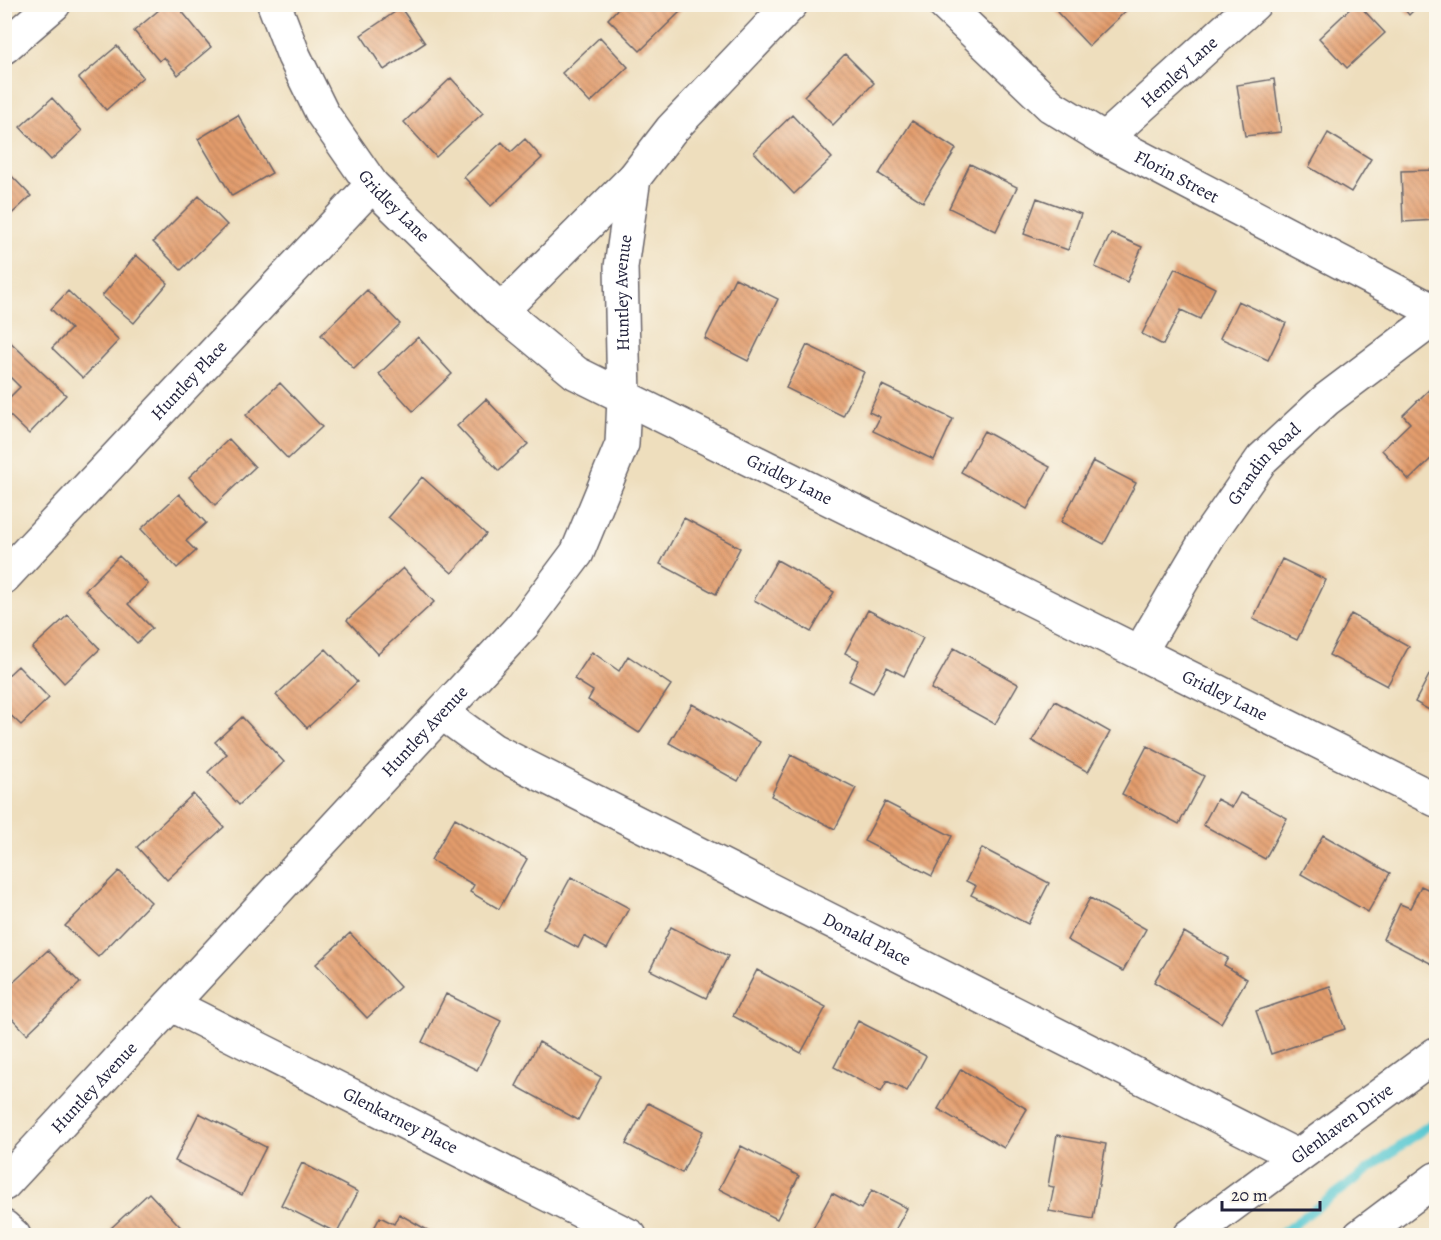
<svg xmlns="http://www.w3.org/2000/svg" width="1441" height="1240" viewBox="0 0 1441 1240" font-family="Alegreya,serif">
	<defs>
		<pattern id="building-back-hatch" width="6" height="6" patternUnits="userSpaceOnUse" patternTransform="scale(1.5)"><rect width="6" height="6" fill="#e39c6c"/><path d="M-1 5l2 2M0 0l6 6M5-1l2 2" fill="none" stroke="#b87f5a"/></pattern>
	</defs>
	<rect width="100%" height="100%" fill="#fbf7ec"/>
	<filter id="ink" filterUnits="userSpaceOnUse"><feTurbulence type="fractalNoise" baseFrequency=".0167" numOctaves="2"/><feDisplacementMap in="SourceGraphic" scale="12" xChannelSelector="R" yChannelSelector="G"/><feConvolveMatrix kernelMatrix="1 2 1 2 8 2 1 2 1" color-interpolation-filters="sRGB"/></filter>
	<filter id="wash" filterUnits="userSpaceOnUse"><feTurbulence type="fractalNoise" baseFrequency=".008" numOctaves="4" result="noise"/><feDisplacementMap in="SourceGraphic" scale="24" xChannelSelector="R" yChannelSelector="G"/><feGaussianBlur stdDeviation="1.35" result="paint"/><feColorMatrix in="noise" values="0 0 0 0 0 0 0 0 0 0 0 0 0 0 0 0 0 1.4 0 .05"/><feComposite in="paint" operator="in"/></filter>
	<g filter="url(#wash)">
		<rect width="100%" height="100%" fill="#eedebd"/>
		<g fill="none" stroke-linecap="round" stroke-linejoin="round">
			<!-- stream -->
			<path stroke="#5cc9d2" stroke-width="9" d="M 1278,1236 L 1436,1120"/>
		</g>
		<g id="blocks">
			<!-- building -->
			<path fill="url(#building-back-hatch)" d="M 166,4 L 176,4 L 211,47 L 178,75 L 164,57 L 159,61 L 134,31 Z
				M 622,4 L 674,4 L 681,11 L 640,51 L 608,19 Z
				M 1065,4 L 1133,4 L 1089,46 L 1057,12 Z
				M 1355,4 L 1358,4 L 1385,33 L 1347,68 L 1319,38 Z
				M 1400,4 L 1420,4 L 1409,15 Z
				M 401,8 L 425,43 L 384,70 L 361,35 Z
				M 600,37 L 628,67 L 590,103 L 562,73 Z
				M 117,46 L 143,77 L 106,110 L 79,78 Z
				M 845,54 L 874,83 L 833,125 L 804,96 Z
				M 451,78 L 483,113 L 436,157 L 404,122 Z
				M 1274,79 L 1281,132 L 1245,136 L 1237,85 Z
				M 52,98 L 82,131 L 51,160 L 20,127 Z
				M 238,115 L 272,173 L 232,196 L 198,139 Z
				M 792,115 L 832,158 L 794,194 L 754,152 Z
				M 912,121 L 956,149 L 923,202 L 879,174 Z
				M 1328,133 L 1371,159 L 1351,192 L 1309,167 Z
				M 525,139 L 542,158 L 491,206 L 464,177 L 502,142 L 511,152 Z
				M 970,164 L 1017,187 L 996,231 L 949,208 Z
				M 4,168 L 31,196 L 4,221 Z
				M 1436,170 L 1436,220 L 1403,222 L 1401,171 Z
				M 199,196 L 227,225 L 181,270 L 153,242 Z
				M 1037,198 L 1081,214 L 1068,250 L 1024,234 Z
				M 1111,233 L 1142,247 L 1127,282 L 1095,267 Z
				M 136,255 L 168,283 L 134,323 L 102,296 Z
				M 1175,268 L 1215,288 L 1200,319 L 1181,310 L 1163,345 L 1142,334 Z
				M 735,278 L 778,299 L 748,361 L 705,339 Z
				M 367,290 L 400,324 L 354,369 L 321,335 Z
				M 68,291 L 119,340 L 83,378 L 52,348 L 71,329 L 51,309 Z
				M 1238,301 L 1286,323 L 1268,360 L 1220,338 Z
				M 4,336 L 66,395 L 29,434 L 4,410 L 4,403 L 20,387 L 9,376 L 4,381 Z
				M 418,337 L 452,374 L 413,411 L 379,374 Z
				M 807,345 L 864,372 L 843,416 L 786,388 Z
				M 280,383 L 322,427 L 288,459 L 246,415 Z
				M 882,385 L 953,419 L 934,460 L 873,431 L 880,417 L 869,412 Z
				M 1433,386 L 1436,390 L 1436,454 L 1409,480 L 1382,450 L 1410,423 L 1403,415 Z
				M 486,399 L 528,444 L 499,471 L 457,426 Z
				M 984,431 L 1050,467 L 1027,509 L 961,472 Z
				M 229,439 L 255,467 L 215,505 L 189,477 Z
				M 1093,461 L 1136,483 L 1104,544 L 1061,522 Z
				M 422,477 L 486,534 L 452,573 L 388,517 Z
				M 179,494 L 206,523 L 186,541 L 196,551 L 177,568 L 141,529 Z
				M 684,518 L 740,548 L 716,594 L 660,564 Z
				M 119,556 L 148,584 L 128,604 L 152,628 L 137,643 L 85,590 Z
				M 1282,559 L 1326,580 L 1297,640 L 1253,619 Z
				M 777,560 L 834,592 L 811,632 L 754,600 Z
				M 403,568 L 434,602 L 378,654 L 347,620 Z
				M 868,610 L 923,638 L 904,676 L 887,667 L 873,693 L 849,681 L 859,660 L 845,653 Z
				M 1351,614 L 1409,646 L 1387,686 L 1329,655 Z
				M 68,615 L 100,649 L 64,683 L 32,648 Z
				M 954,648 L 1018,684 L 995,724 L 931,689 Z
				M 326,649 L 357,682 L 307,728 L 276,695 Z
				M 592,652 L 619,671 L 628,656 L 671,685 L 639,733 L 588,700 L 593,691 L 574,679 Z
				M 1436,662 L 1436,714 L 1415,702 Z
				M 18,666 L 49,698 L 21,725 L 4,709 L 4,679 Z
				M 1055,701 L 1110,732 L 1088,772 L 1032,741 Z
				M 692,704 L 760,742 L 738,781 L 669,743 Z
				M 242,717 L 284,762 L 239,805 L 208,772 L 227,754 L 215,742 Z
				M 1147,746 L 1204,776 L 1179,824 L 1122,794 Z
				M 791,755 L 856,788 L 835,829 L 771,796 Z
				M 1240,793 L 1287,818 L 1265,859 L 1203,825 L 1217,799 L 1232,807 Z
				M 193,794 L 224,827 L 167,880 L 137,847 Z
				M 885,802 L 952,836 L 932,876 L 864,841 Z
				M 455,818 L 527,859 L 499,909 L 470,892 L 474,885 L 431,860 Z
				M 1323,835 L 1390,873 L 1368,912 L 1301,874 Z
				M 982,848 L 1049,883 L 1028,924 L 971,895 L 976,886 L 966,881 Z
				M 119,871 L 151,902 L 98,957 L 65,926 Z
				M 571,877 L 629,908 L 607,949 L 584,936 L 578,948 L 543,929 Z
				M 1421,886 L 1436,893 L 1436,966 L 1383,939 L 1400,904 L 1410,908 Z
				M 1090,898 L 1146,929 L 1123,971 L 1067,940 Z
				M 671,927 L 728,956 L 706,998 L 650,970 Z
				M 1184,932 L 1228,958 L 1224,965 L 1247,979 L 1221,1023 L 1154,982 Z
				M 350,933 L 400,987 L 367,1018 L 316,964 Z
				M 48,950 L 80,983 L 27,1034 L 4,1010 L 4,991 Z
				M 757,970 L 826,1007 L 801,1053 L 733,1016 Z
				M 1330,986 L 1345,1029 L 1271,1054 L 1256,1011 Z
				M 446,994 L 501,1021 L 477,1070 L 422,1042 Z
				M 858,1021 L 926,1056 L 907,1091 L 887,1081 L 881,1092 L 834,1067 Z
				M 539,1042 L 601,1077 L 578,1120 L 516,1086 Z
				M 961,1069 L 1027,1109 L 1004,1148 L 938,1109 Z
				M 648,1103 L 703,1131 L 682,1173 L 626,1144 Z
				M 199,1113 L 266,1147 L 242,1195 L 175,1161 Z
				M 1057,1135 L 1106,1144 L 1093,1219 L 1049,1211 L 1054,1187 L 1048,1186 Z
				M 741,1146 L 799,1176 L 777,1219 L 719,1189 Z
				M 302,1163 L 358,1192 L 337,1233 L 281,1205 Z
				M 872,1190 L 907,1208 L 892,1236 L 810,1234 L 832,1193 L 861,1209 Z
				M 149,1193 L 189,1236 L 118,1236 L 111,1228 Z
				M 399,1214 L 438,1236 L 370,1236 L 380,1217 L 394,1224 Z"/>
		</g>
	</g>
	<g filter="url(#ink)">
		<use href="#blocks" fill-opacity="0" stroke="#696468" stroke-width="1.5"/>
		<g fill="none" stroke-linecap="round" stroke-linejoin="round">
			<!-- minor casing -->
			<g stroke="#696468" stroke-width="36">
				<g id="minor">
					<path id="s1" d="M 274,4 L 294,56 L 322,113 L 372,185 L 501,311 L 576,373 L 1436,800"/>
					<path id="s2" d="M 944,4 L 1051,106 L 1105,139 L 1436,312"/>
					<path d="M 4,47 L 54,4"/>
					<path id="s3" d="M 1105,139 L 1254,4"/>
					<path d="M 501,311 L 634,178 L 671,130 L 791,4"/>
					<path id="s4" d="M 4,577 L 372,185"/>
					<path id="s5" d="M 1140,652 L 1209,535 L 1262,459 L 1327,399 L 1436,317"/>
					<path id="s6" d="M 442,713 L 493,750 L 1297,1156"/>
					<path id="s7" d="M 172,1005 L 630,1236"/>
					<path id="s8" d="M 4,1184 L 523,625 L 577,553 L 622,444 L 624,398 L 621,267 L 634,178"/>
					<path d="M 4,1227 L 14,1236"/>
					<path id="s9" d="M 1190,1236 L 1436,1054"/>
					<path d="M 1360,1236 L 1436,1179"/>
				</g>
			</g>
			<!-- minor -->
			<use href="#minor" stroke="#fff" stroke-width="33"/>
		</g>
	</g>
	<g text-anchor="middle" stroke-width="6" stroke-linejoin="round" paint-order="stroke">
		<!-- street labels -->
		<g font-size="18" fill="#22223b" stroke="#fbf7ec">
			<text dy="6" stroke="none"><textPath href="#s3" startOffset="100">Hemley Lane</textPath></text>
			<text dy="6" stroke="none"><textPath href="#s2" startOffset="292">Florin Street</textPath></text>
			<text dy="6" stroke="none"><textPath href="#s1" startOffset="237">Gridley Lane</textPath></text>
			<text dy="6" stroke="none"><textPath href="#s8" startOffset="1122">Huntley Avenue</textPath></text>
			<text dy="6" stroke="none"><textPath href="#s4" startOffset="270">Huntley Place</textPath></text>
			<text dy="6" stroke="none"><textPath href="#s5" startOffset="226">Grandin Road</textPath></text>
			<text dy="6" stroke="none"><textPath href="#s1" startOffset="723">Gridley Lane</textPath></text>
			<text dy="6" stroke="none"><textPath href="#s1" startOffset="1209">Gridley Lane</textPath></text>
			<text dy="6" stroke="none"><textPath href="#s8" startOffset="618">Huntley Avenue</textPath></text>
			<text dy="6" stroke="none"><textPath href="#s6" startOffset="482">Donald Place</textPath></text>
			<text dy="6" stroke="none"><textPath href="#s8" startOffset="132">Huntley Avenue</textPath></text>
			<text dy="6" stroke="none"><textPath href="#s7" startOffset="256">Glenkarney Place</textPath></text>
			<text dy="6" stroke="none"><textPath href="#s9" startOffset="189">Glenhaven Drive</textPath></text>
		</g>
	</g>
	<!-- margin -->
	<rect width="1441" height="1240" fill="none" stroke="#fbf7ec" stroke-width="24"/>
	<!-- scale -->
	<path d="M1222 1201v9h98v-9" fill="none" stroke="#22223b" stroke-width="3"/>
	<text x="1231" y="1201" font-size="18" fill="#22223b" stroke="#fbf7ec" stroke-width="4.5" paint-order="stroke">20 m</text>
</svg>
